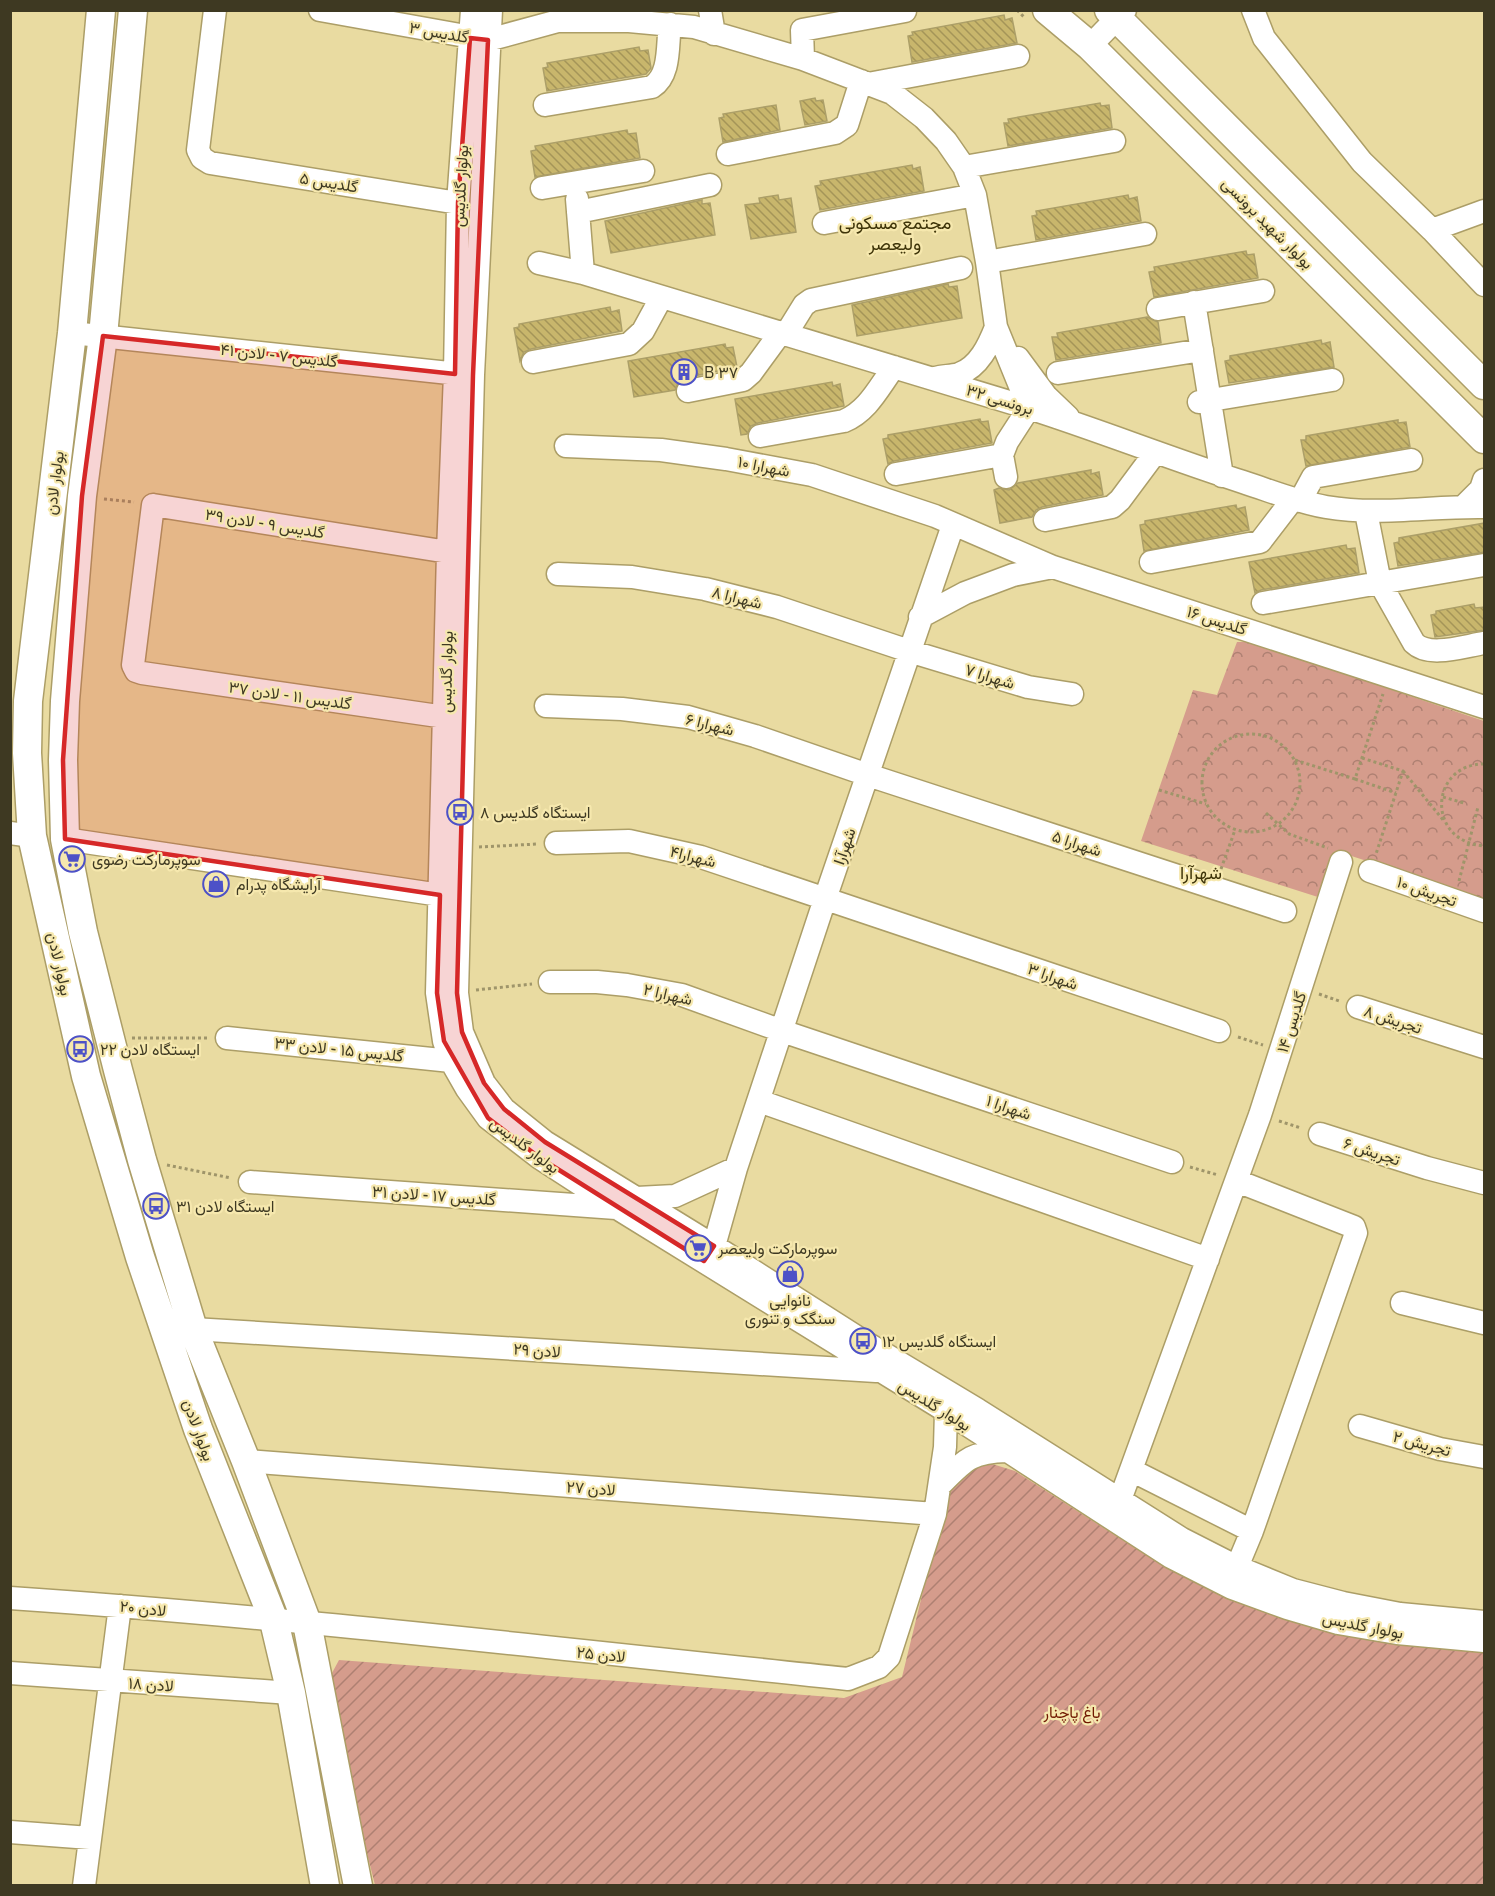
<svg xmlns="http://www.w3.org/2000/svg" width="1495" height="1896" viewBox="0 0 1495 1896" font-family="'IBM Plex Sans',Vazirmatn,sans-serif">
	<defs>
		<pattern id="park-crowns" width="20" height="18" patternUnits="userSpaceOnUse" patternTransform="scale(1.5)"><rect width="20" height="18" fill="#d59c8c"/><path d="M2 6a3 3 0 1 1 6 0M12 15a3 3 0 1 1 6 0" fill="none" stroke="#ae8072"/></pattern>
		<pattern id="garden-furrows" width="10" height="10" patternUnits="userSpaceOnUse" patternTransform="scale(1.5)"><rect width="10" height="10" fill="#d59c8c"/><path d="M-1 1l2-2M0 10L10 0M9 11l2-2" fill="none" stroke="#ae8072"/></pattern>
		<pattern id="building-back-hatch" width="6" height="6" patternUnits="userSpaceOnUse" patternTransform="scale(1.5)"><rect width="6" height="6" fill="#c8b66c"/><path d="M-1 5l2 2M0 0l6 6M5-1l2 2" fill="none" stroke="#a49558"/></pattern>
	</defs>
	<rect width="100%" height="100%" fill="#e9dba1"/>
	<!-- park -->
	<path fill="url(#park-crowns)" d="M 1237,642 L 1250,642 L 1484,721 L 1484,899 L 1336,851 L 1321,898 L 1141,841 L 1193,690 L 1217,695 Z"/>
	<!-- garden -->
	<path fill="url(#garden-furrows)" d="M 989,1463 L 1015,1471 L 1163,1566 L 1229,1596 L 1340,1633 L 1397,1645 L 1484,1653 L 1484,1885 L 375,1885 L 325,1686 L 339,1660 L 844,1698 L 902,1677 L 950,1481 L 964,1464 Z"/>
	<!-- building -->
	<path fill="url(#building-back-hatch)" stroke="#ac9f68" stroke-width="1.5" d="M 1004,15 L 1005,20 L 1012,18 L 1017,43 L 912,62 L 908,36 L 913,35 L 912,32 Z
		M 639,47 L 640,51 L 648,50 L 651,68 L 646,74 L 547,91 L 543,68 L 548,67 L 547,63 Z
		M 815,98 L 816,101 L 823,100 L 827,121 L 805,125 L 800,101 Z
		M 1100,103 L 1101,106 L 1109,105 L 1112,128 L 1008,146 L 1004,123 L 1009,123 L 1008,119 Z
		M 776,105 L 780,130 L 723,142 L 719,118 L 724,117 L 723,114 Z
		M 627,130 L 628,134 L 636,133 L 640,158 L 535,177 L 531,151 L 536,150 L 535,146 Z
		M 912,165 L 913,169 L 920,167 L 924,191 L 820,210 L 815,186 L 821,185 L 820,181 Z
		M 778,195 L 779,200 L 791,198 L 796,232 L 751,239 L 745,205 L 760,203 L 759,198 Z
		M 1128,195 L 1129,199 L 1137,197 L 1141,221 L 1036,240 L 1032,216 L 1037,215 L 1036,211 Z
		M 702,200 L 702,204 L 710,203 L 715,235 L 611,253 L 605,221 Z
		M 1246,251 L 1247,255 L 1254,254 L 1258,278 L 1154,297 L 1149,272 L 1155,271 L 1154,267 Z
		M 948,284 L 949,287 L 957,286 L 962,318 L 857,336 L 852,305 Z
		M 610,307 L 611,312 L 619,310 L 622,331 L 531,349 L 524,352 L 520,361 L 514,328 L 519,327 L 519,324 Z
		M 1147,317 L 1158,322 L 1161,343 L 1056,360 L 1052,337 L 1058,337 L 1057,333 Z
		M 1321,340 L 1322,344 L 1330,342 L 1334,367 L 1229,383 L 1225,361 L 1230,360 L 1230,356 Z
		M 725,344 L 726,348 L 733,347 L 737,367 L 685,378 L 679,381 L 675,390 L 634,397 L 628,361 Z
		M 832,382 L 833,386 L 840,384 L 844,406 L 758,423 L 751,426 L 747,434 L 741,435 L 735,399 Z
		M 980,419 L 981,422 L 988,421 L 992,443 L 894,461 L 888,464 L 883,439 L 888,438 L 888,435 Z
		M 1398,420 L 1398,423 L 1406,422 L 1410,447 L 1306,466 L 1301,440 L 1306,440 L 1306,436 Z
		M 1091,470 L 1091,474 L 1099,472 L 1103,495 L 1042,507 L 1036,510 L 1032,517 L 1000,523 L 994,490 L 999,488 L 1009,490 L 1018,483 Z
		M 1236,505 L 1237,509 L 1245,507 L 1249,530 L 1144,551 L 1140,525 L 1145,524 L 1145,521 Z
		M 1485,523 L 1485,552 L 1398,566 L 1394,543 L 1399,542 L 1399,538 Z
		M 1346,545 L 1347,549 L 1355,548 L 1359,573 L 1261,590 L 1255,593 L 1249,562 Z
		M 1474,604 L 1475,608 L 1485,607 L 1485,630 L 1435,637 L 1431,615 L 1436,614 L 1436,611 Z"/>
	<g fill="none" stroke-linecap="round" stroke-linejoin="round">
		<!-- minor casing -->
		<g stroke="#ac9e67" stroke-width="25">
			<path id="minor" d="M 215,10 L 198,150 L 202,158 L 210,163 L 458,203
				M 320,10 L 488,40 L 558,21 L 629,21 L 694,27 L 803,59 L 892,93 L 924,118 L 946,141 L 964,167 L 975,195 L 987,262 L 996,327 L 1029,408 L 1007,442 L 1002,455 L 1006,477
				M 472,10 L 458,203 L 455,374 L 448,552 L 437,993 L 444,1041 L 451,1061 L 467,1089 L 488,1118 L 540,1158 L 617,1208 L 946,1411 L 1171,1557 L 1232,1588 L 1287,1608 L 1338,1623 L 1397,1633 L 1484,1641
				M 491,10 L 473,375 L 457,993 L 462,1032 L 484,1083 L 504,1109 L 545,1142 L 714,1246 L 863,1341 L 978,1410 L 1182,1539 L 1237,1567 L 1293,1590 L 1343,1603 L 1400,1614 L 1484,1622
				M 710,10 L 714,34
				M 1253,10 L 1264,38 L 1362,162 L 1432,230 L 1484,285
				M 1090,46 L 1125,10
				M 803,59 L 802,30 L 905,11
				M 868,84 L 1018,56
				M 545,105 L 652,87 C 671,75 667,45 670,24
				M 728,154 L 835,133 L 847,125 L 861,81
				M 964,167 L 1114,141
				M 542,188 L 643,171
				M 577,199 L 583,273
				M 578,212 L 710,185
				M 824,223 L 975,195
				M 1432,230 L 1484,211
				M 987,262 L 1145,234
				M 539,263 L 583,273 L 1029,408 C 1101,431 1171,459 1243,482 C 1271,491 1297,502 1326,507 C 1379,516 1431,506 1484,507
				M 1194,302 L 1222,476
				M 1158,309 L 1263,291
				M 72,333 L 468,375
				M 786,334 L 804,305 L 811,300 L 961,268
				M 1018,358 L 1046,396 L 1068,417
				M 533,362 L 629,344 L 643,331 L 661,298
				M 1058,373 L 1202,350
				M 935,378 C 943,376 952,376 959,374 C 979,367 989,345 996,327
				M 688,391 L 743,380 L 751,373 L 781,332
				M 1199,402 L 1332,380
				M 760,436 L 844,421 C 868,411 879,387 894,367
				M 566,446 L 661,450 L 726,459 L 812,475 L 935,516 L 1053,567 L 1484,707
				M 896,474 L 1002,455
				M 1300,501 L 1313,477 L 1411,460
				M 1463,507 L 1481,489 L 1484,480
				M 1366,512 L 1380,583 L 1414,643 C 1429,658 1464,646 1484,643
				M 1045,520 L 1112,507 L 1120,500 L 1155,453
				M 1151,562 L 1260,542 L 1293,499
				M 558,574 L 632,577 L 705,589 L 777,607 L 909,651 L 1028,687 L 1072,694
				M 1263,603 L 1484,565
				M 920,617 L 965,593 L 1013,575 L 1053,567
				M 546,706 L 622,709 L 688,717 L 755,736 L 868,775 L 1285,911
				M 445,717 L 142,673 L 136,671 L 133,665 L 153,505 L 448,552
				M 10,833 L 32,836
				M 65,839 L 440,895
				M 556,843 L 629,841 L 701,857 L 1219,1031
				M 1370,871 L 1484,911
				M 550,982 L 597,982 L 627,985 L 682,995 L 782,1031 L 1172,1162
				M 1358,1007 L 1484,1047
				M 227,1038 L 451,1061
				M 759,1101 L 1208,1259
				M 1320,1134 L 1427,1168 L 1484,1183
				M 1237,1181 L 1354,1227 L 1356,1233 L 1252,1531 L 1237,1567
				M 250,1182 L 616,1208
				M 637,1198 L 675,1196 L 736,1168
				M 706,1257 L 714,1246 L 736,1168 L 825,899 L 953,525
				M 1402,1303 L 1484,1323
				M 193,1329 L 876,1371
				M 1360,1426 L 1440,1449 L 1484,1457
				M 246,1461 L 935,1514
				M 1131,1470 L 1252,1531
				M 940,1485 C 965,1460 970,1452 1007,1451
				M 1120,1500 L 1260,1115 L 1341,862
				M 10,1598 C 290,1617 569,1650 848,1679 L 879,1667 L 889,1657 L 935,1514 L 945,1447 L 946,1411
				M 10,1673 L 291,1693
				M 10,1832 L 90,1838
				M 84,1886 L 120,1606"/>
		</g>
		<!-- major casing -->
		<g stroke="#ac9e67" stroke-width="31">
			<path id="major" d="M 101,10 L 72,333 L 28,701 L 27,753 L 32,836 L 86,1076 L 140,1257 L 198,1429 L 274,1621 L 291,1693 L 325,1886
				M 133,10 L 103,336 L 82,496 L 65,701 L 63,760 L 65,839 L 83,932 L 118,1070 L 142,1160 L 193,1329 L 246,1461 L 307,1623 L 358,1886
				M 1047,10 L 1090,46 L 1484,439
				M 1109,10 L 1484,385"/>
		</g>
		<!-- path -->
		<path stroke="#9f956a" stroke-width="3" stroke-dasharray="3 3" stroke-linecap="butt" d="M 1017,10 L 1024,17
			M 104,499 L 134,502
			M1202 783a49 49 0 1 1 98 0a49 49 0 1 1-98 0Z
			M 1362,758 L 1403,771 L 1376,854
			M 1295,760 L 1355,779 L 1383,694
			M 1484,764 C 1430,764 1425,841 1484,846
			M 1403,771 L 1444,821
			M 1355,779 L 1396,793
			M 1159,790 L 1206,804
			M 1443,797 L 1464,803
			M 1266,813 L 1289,834 L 1328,848
			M 479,847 L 538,844
			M 1221,869 L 1235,830
			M 1459,881 L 1478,807
			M 476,990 L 532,984
			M 1319,994 L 1339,1001
			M 1238,1037 L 1263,1045
			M 132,1038 L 207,1038
			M 1279,1121 L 1301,1128
			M 167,1165 L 231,1178
			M 1190,1167 L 1218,1175"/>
		<!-- minor -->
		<use href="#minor" stroke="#fff" stroke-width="22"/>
		<!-- major -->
		<use href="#major" stroke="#fff" stroke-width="28"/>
	</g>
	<!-- marked area -->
	<path fill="#d62828" fill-opacity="0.2" stroke="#d62828" stroke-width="4.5" stroke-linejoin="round" d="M 470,38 L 488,40 L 473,375 L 457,993 L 462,1032 L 484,1083 L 504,1109 L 545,1142 L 714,1246 L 704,1261 L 540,1158 L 488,1118 L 444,1041 L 437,993 L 440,895 L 65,839 L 63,760 L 82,496 L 103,336 L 455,374 L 458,203 Z"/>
	<!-- icons -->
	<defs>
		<g id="building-ring" transform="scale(1.35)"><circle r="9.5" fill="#f6e8ae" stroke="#4d51c7" stroke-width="1.5"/><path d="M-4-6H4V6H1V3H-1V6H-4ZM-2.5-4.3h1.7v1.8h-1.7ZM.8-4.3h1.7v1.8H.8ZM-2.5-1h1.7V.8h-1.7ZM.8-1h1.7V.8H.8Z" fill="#4d51c7"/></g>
		<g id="bus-ring" transform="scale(1.35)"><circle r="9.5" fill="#f6e8ae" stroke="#4d51c7" stroke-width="1.5"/><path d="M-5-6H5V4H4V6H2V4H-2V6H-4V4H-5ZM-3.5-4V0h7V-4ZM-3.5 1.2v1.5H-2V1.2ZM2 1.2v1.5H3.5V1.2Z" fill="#4d51c7"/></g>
		<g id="supermarket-ring" transform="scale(1.35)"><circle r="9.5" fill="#f6e8ae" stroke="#4d51c7" stroke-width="1.5"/><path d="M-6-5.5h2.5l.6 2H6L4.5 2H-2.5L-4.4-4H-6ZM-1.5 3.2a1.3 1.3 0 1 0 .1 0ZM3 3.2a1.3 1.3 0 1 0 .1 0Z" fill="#4d51c7"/></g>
		<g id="shop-ring" transform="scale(1.35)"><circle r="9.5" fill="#f6e8ae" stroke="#4d51c7" stroke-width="1.5"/><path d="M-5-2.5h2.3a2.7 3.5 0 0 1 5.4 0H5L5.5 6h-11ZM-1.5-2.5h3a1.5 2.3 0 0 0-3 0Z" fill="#4d51c7"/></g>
	</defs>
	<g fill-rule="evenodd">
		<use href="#building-ring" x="684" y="372"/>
		<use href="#bus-ring" x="460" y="812"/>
		<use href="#supermarket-ring" x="72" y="859"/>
		<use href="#shop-ring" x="216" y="884"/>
		<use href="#bus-ring" x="80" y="1049"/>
		<use href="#bus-ring" x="156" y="1206"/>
		<use href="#supermarket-ring" x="698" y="1248"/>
		<use href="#shop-ring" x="790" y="1274"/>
		<use href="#bus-ring" x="863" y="1341"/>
	</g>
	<g text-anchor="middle" stroke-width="4.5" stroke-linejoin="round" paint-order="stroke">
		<!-- street labels -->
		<g font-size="16" fill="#3e3922" stroke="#f6e8ae">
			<text transform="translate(439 32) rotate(10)" y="6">گلدیس ۳</text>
			<text transform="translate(329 182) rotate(9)" y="6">گلدیس ۵</text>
			<text transform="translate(460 186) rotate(-87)" y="6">بولوار گلدیس</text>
			<text transform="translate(1268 223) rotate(45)" y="6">بولوار شهید برونسی</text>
			<text transform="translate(279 355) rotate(6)" y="6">گلدیس ۷ - لادن ۴۱</text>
			<text transform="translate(1000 399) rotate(17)" y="6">برونسی ۳۲</text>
			<text transform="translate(764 466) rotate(11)" y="6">شهرارا ۱۰</text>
			<text transform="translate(54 483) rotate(-83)" y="6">بولوار لادن</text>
			<text transform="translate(265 523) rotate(9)" y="6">گلدیس ۹ - لادن ۳۹</text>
			<text transform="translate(737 597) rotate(14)" y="6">شهرارا ۸</text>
			<text transform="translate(1217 620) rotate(18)" y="6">گلدیس ۱۶</text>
			<text transform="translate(446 672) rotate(-89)" y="6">بولوار گلدیس</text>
			<text transform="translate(990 676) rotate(17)" y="6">شهرارا ۷</text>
			<text transform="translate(290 695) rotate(8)" y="6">گلدیس ۱۱ - لادن ۳۷</text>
			<text transform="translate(710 724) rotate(14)" y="6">شهرارا ۶</text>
			<text transform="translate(1077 843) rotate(18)" y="6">شهرارا ۵</text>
			<text transform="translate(844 846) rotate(-71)" y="6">شهرآرا</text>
			<text transform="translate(693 856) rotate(14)" y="6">شهرارا۴</text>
			<text transform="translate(1427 891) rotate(19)" y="6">تجریش ۱۰</text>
			<text transform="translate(60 964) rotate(77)" y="6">بولوار لادن</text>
			<text transform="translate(1053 976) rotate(19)" y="6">شهرارا ۳</text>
			<text transform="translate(668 994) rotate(13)" y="6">شهرارا ۲</text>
			<text transform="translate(1393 1019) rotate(18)" y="6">تجریش ۸</text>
			<text transform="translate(1291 1022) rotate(-72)" y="6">گلدیس ۱۴</text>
			<text transform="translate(339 1049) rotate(6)" y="6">گلدیس ۱۵ - لادن ۳۳</text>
			<text transform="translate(1009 1107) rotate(19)" y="6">شهرارا ۱</text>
			<text transform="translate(525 1145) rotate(37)" y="6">بولوار گلدیس</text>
			<text transform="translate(1372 1151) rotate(18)" y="6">تجریش ۶</text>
			<text transform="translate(434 1195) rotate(4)" y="6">گلدیس ۱۷ - لادن ۳۱</text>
			<text transform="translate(537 1350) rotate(4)" y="6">لادن ۲۹</text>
			<text transform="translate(935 1405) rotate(32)" y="6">بولوار گلدیس</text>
			<text transform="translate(199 1430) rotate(70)" y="6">بولوار لادن</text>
			<text transform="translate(1422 1443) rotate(15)" y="6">تجریش ۲</text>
			<text transform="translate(591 1488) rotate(4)" y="6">لادن ۲۷</text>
			<text transform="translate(143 1608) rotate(6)" y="6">لادن ۲۰</text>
			<text transform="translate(1363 1625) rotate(11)" y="6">بولوار گلدیس</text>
			<text transform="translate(601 1654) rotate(6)" y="6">لادن ۲۵</text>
			<text transform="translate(151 1684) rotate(4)" y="6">لادن ۱۸</text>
		</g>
		<!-- poi labels -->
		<g font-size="16" fill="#3e3922" stroke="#f6e8ae" text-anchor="start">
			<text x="704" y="378">B ۳۷</text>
			<text x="480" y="818">ایستگاه گلدیس ۸</text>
			<text x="92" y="865">سوپرمارکت رضوی</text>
			<text x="236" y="890">آرایشگاه پدرام</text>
			<text x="100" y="1055">ایستگاه لادن ۲۲</text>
			<text x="176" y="1212">ایستگاه لادن ۳۱</text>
			<text x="718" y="1254">سوپرمارکت ولیعصر</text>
			<text x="790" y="1306" text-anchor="middle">نانوایی<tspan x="790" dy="18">سنگک و تنوری</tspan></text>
			<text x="882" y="1347">ایستگاه گلدیس ۱۲</text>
		</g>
		<!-- park labels -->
		<g font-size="16" fill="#701800" stroke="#f6e8ae">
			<text x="1072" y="1718">باغ پاچنار</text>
		</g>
		<!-- neighbourhood labels -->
		<g font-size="18" fill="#3e3409" stroke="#f6e8ae">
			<text x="895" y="229">مجتمع مسکونی<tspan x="895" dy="21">ولیعصر</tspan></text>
			<text x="1201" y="879">شهرآرا</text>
		</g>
	</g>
	<!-- border -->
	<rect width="1495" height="1896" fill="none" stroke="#3e3922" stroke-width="24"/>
</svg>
